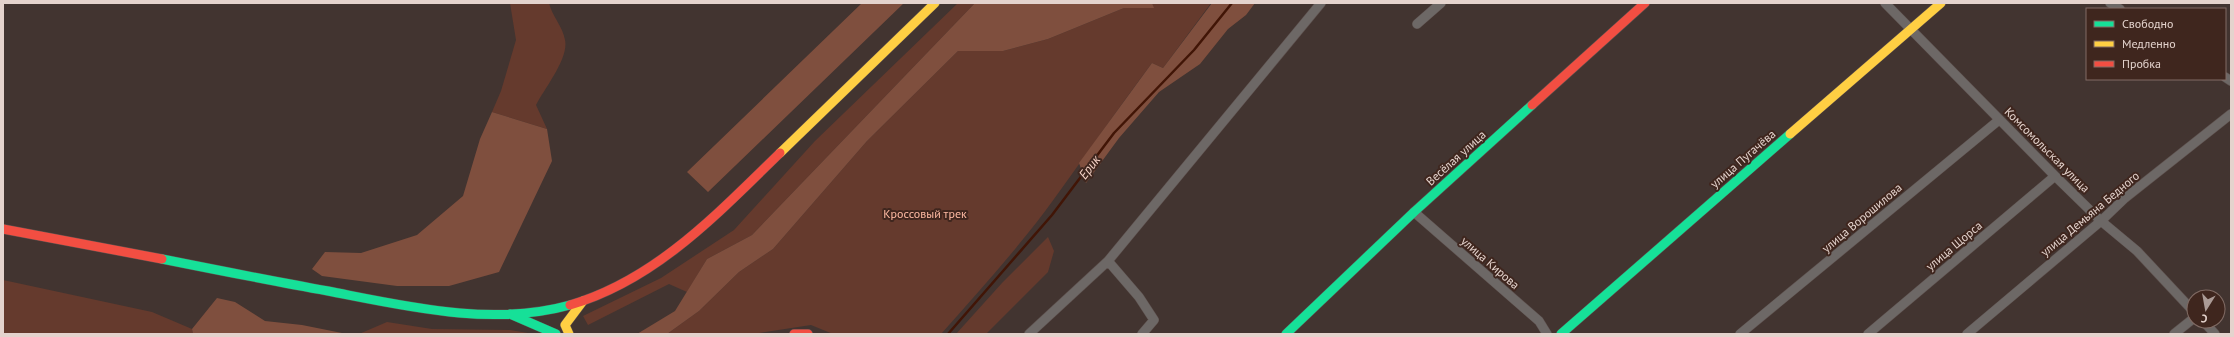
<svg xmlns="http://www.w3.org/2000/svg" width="2234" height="337" viewBox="0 0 2234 337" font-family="'PT Sans',sans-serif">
	<rect width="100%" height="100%" fill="#423430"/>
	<!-- green -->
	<path fill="#653a2d" d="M 510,3 L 549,3 C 552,16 563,27 565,40 C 569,58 545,88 536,105 L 547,129 L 492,112 L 501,91 L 516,40 Z
		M 958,3 L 975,3 L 752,235 L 707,259 L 687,292 L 669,284 L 588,325 L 583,316 L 661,278 L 734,230 L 815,141 Z
		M 1152,3 L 1211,3 L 1163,68 L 1152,63 C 1118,108 1087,154 1054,199 C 1020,246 980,290 941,334 L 833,334 L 811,325 L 753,334 L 667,334 L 699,311 L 739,272 L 773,249 L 867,141 L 958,51 L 1003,51 L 1048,39 L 1124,8 L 1153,8 Z
		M 1048,237 L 1054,251 L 1048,272 L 986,334 L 956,334 L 1002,283 Z
		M 3,280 L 152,312 L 192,329 L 193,334 L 3,334 Z
		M 387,322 L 432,329 L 510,330 L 534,334 L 359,334 Z"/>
	<!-- forest -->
	<path fill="#7f4f3e" d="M 862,3 L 904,3 L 708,192 L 687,172 Z
		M 975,3 L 1152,3 L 1154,8 L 1124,8 L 1048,39 L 1003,51 L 958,51 L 867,141 L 773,249 L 739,272 L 699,311 L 667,334 L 637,334 L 675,311 L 707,259 L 752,235 Z
		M 1212,3 L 1255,3 L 1246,15 L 1228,29 L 1200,64 L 1159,92 L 1119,138 L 1086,183 L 1079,163 L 1152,63 L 1163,68 Z
		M 492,112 L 547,129 L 552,161 L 499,272 L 449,286 L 397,286 L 322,276 L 312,269 L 325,252 L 361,253 L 417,235 L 463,196 L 480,139 Z
		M 217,298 L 235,302 L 265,321 L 302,325 L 347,334 L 193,334 L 192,329 Z"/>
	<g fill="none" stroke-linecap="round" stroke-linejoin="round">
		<!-- stream -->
		<path stroke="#411506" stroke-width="2.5" d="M 948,334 L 1052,215 L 1114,133 L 1194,50 L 1232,3"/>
		<!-- street casing -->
		<g stroke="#5e514e" stroke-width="10">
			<path id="street" d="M 1885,3 L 2055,176 L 2101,221 L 2137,251 L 2194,312
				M 2110,3 L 2120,9
				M 1417,24 L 1441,3
				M 2225,77 L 2231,81
				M 1414,212 L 1539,321 L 1547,334
				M 1108,261 L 1139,297 L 1154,320 L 1142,334
				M 2203,321 L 2215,334
				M 1029,334 L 1108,261 L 1321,3
				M 1740,334 L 1999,120
				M 1868,334 L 2055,176
				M 1967,334 L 2101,221 L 2125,198 L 2231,114
				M 2174,334 L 2194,318"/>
		</g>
		<!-- fast casing -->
		<g stroke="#5e514e" stroke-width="10">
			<path id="fast" d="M 162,259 C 217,270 272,281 328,291 C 405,306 492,327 570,305
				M 510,314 L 556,334
				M 1286,334 L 1414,212 L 1532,105
				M 1561,334 L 1790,134"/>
		</g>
		<!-- slow casing -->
		<g stroke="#5e514e" stroke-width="10">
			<path id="slow" d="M 1790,134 L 1941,3
				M 780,153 L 935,3
				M 569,334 L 565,325 L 583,301"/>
		</g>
		<!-- jam casing -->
		<g stroke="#5e514e" stroke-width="10">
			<path id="jam" d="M 1532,105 L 1645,3
				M 3,229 L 162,259
				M 570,305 C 656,280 718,213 780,153
				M 794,334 L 808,334"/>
		</g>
		<!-- street -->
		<use href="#street" stroke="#6d6866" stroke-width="9"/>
		<!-- fast -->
		<use href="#fast" stroke="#16e098" stroke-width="9"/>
		<!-- slow -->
		<use href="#slow" stroke="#ffcf43" stroke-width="9"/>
		<!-- jam -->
		<use href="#jam" stroke="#f24e42" stroke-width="9"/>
	</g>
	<g text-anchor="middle" stroke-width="4" stroke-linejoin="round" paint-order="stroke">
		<!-- street labels -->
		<g font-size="12" fill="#e4d3cd" stroke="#3f261e">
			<text transform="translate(2047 150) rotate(45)" y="4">Комсомольская улица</text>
			<text transform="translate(1456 158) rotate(-42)" y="4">Весёлая улица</text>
			<text transform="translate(1743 159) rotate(-41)" y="4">улица Пугачёва</text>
			<text transform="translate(2090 214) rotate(-40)" y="4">улица Демьяна Бедного</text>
			<text transform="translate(1862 218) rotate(-40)" y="4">улица Ворошилова</text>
			<text transform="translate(1954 246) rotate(-40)" y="4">улица Щорса</text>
			<text transform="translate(1490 263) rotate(41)" y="4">улица Кирова</text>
		</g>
		<!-- park labels -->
		<g font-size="12" fill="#fdb9a2" stroke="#3f261e">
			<text x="925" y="218">Кроссовый трек</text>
		</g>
		<!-- water labels -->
		<g font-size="13" font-style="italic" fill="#f7d4c8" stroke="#3f261e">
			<text transform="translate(1089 167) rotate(-53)" y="5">Ерик</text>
		</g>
	</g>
	<!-- border -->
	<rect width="2234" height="337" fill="none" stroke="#e4d3cd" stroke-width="8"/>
	<!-- legend -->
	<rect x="2086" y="8" width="140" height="72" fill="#3f261e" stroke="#816b64"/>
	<rect x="2094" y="21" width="20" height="6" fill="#16e098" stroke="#816b64"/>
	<text x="2122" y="28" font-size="12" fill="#e4d3cd">Свободно</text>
	<rect x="2094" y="41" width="20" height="6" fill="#ffcf43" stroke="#816b64"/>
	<text x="2122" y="48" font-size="12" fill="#e4d3cd">Медленно</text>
	<rect x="2094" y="61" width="20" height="6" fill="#f24e42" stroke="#816b64"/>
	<text x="2122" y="68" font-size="12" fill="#e4d3cd">Пробка</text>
	<!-- north arrow -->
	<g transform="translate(2206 309) rotate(191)"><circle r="19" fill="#3f261e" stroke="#816b64"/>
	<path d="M0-3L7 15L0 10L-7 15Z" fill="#ab9b96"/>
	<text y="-6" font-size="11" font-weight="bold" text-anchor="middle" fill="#e4d3cd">С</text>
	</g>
</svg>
